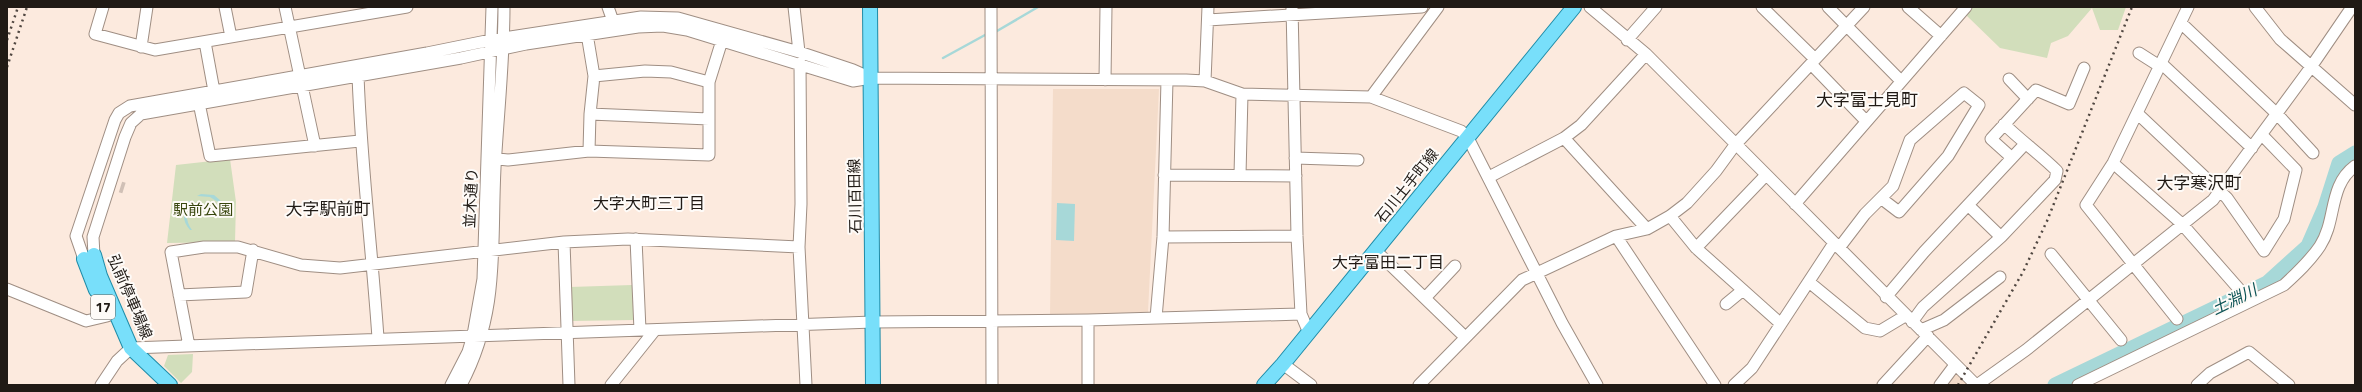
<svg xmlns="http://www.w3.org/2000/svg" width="2362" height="392" viewBox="0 0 2362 392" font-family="'Titillium Web','Noto Sans JP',sans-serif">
	<rect width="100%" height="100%" fill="#fceade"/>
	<!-- built -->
	<path fill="#f4dcca" d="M 1053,89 L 1159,89 L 1148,312 L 1050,316 Z
		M 1954,369 L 1967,382 L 1965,385 L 1943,385 Z"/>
	<!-- green -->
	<path fill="#d2debb" d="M 1973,7 L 2126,7 L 2118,30 L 2100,30 L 2092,8 L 2068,36 L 2051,43 L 2047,58 L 2000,48 L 1966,15 Z
		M 230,159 L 236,202 L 235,242 L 167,243 L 176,165 Z
		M 632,285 L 634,320 L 572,321 L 570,287 Z
		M 193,354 L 192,372 L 181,383 L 164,366 L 168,355 Z"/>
	<!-- water -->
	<path fill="#a7d8d8" d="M 201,194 L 214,195 L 221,201 L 218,202 L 210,197 L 197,196 Z
		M 189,201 L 192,201 C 185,210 185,220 192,230 L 190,230 C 182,221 182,211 189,201 Z
		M 1057,203 L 1075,204 L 1074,241 L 1056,240 Z"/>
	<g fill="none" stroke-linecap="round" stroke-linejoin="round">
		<!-- stream -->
		<path stroke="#a7d8d8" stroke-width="2.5" d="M 997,31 L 1038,7
			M 943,58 L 985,35"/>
		<!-- river -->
		<path stroke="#a7d8d8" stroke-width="15" d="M 2055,385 L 2267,283 L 2308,246 L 2325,207 L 2339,163 L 2355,153"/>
		<!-- minor-tunnel -->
		<path stroke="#d0c0b6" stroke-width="11" stroke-dasharray="11 5.5" stroke-linecap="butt" d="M 89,177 L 124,188"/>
		<!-- minor casing -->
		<g stroke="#9f8e83" stroke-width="13">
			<path id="minor" d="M 103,7 L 95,34 L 155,50 L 407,7
				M 225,7 L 231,37
				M 285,7 L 315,146
				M 608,7 L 615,27
				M 794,7 L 799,52
				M 991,7 L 992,385
				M 1292,7 L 1297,236 L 1301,314 L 1309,333
				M 1590,7 L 1646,54 L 1976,385
				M 1762,7 L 1815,59
				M 1828,7 L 1901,81
				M 1908,7 L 1941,36
				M 2255,7 L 2280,39 L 2355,105
				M 1208,20 L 1422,7
				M 2181,23 L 2277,114 L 2313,153
				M 587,34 L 594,76 L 590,114 L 589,151
				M 1627,40 L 1656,7
				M 205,42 L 214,91
				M 141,47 L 147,7
				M 2139,53 L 2161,67
				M 800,63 L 801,204 L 799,247 L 806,385
				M 1811,64 L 1866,121
				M 2162,64 L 2252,148
				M 358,75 C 361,163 372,250 378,338
				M 594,76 L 645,71 L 671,72 L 709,82
				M 2009,79 L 2028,99
				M 1105,80 L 1106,7
				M 1205,81 L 1208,7
				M 1371,97 L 1438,7
				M 199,103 L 210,156 L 360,141
				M 590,114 L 709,119
				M 2138,114 L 2227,198 L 2264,251 L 2284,219 L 2296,170 L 2262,135
				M 1564,138 L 1647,229
				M 2011,157 L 1991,139 L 2036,90 L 2069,104 L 2084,68
				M 488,158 L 508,160 L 589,151 L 709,155 L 709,82 L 724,34
				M 1295,158 L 1358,160
				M 2113,163 L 2182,224 L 2239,289
				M 1164,175 L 1296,176
				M 1240,175 L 1242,94
				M 1489,177 L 1564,138 L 1581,125 L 1646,54
				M 1795,204 L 1966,7
				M 1670,216 L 1696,248 L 1781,324
				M 1616,236 L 1715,385
				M 1163,237 L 1297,236
				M 2001,237 L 2055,180 L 2057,171 C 2040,154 2021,141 2004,124
				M 636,239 L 640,330
				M 564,242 L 628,239 L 799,247
				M 1696,248 L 1766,175
				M 1839,248 L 1865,214 L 1893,186 L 1910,140 L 1964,93 L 1979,105 L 1948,156 L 1899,212 L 1882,199
				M 1376,251 L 1465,337
				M 2051,254 L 2121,340
				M 94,255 L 93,237 L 125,137 L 131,123 L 141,114 L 461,58 L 526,44 L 638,27 L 663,26 L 687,30 L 853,81 L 871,78 L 1186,80 L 1205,81 L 1242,94 L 1371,97 L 1461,131 L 1468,138 L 1562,323 L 1597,385
				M 84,259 L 76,236 L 115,120 L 119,113 L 130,106 L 427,53 L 491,40 L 641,17 L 678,18 L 799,52 L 853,70 L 871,78
				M 1809,282 L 1865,328 L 1880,331 L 1905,316
				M 7,289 L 86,321 L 107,316
				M 179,295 L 246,292 L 253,250
				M 1886,297 L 1924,252 L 2025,144
				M 1425,298 L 1455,266
				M 1726,304 L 1743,290
				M 1156,318 L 1163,237 L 1167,80
				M 2177,319 L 2086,205 L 2113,163 L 2188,7
				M 1088,320 L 1088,385
				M 1912,322 L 1923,307 L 2001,237 L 1968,205
				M 1921,330 L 1944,320 L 2000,277
				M 189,346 L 171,252 L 204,247 L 238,247 L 301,265 L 340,268 L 564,242 L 569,385
				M 1283,364 L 1311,385
				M 101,385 L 117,361 L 131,348 L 873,322 L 1088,320 L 1301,314
				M 451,385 L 468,352 L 473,335 L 483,279 L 492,7
				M 461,385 C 500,312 491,247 495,168 C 498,114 504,61 504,7
				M 611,385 L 655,330
				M 1419,385 L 1522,280 L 1616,236 L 1647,229 L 1670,216 L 1687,203 L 1716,171 L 1735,145 L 1864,7
				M 1734,385 L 1752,368 L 1834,243
				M 1883,385 L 1928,336
				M 1940,385 L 1955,365
				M 1977,385 L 2026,350 L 2213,200 L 2311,67 L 2352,7
				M 2078,385 L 2284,285 C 2297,273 2310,261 2320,246 C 2337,220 2328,186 2355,166
				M 2197,385 L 2210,373 L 2249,352 L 2289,385"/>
		</g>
		<!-- major casing -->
		<g stroke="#1f8ca8" stroke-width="16">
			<path id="major" d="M 870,7 L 873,385
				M 94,255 L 100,276 L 131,348 L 170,385
				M 84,259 L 96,290
				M 1264,385 L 1283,364 L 1574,7"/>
		</g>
		<!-- minor -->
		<use href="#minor" stroke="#fff" stroke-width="11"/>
		<!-- major -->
		<use href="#major" stroke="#78dffa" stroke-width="14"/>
		<!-- rail -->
		<path stroke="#504741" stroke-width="2.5" stroke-dasharray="2 4" stroke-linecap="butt" d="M 7,40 L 18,7
			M 7,67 L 27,7
			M 1958,385 L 2023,272 L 2047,221 L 2132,7"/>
	</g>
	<g text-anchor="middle" stroke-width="4" stroke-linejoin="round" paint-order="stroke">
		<!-- shield labels -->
		<rect fill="#fefbf8" stroke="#635e59" stroke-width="1" x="91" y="295" width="24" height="24" rx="3"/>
		<g font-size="14" font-weight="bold" fill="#201a15">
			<text x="103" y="312">17</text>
		</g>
		<!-- street labels -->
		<g font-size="15" fill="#201a15" stroke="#fefbf8">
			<text transform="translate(1407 186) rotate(-51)" y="5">石川土手町線</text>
			<text transform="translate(855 196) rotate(-91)" y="5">石川百田線</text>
			<text transform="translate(471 198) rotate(-87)" y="5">並木通り</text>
			<text transform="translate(130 297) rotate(67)" y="5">弘前停車場線</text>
		</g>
		<!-- park labels -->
		<g font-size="15" fill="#37450c" stroke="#fefbf8">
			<text x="203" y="215">駅前公園</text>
		</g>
		<!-- neighbourhood labels -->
		<g font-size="16" fill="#201a15" stroke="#fefbf8">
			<text x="649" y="209">大字大町三丁目</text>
			<text x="1388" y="268">大字富田二丁目</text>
		</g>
		<!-- water labels -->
		<g font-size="16" font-style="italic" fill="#0d5355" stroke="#fefbf8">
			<text transform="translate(2234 299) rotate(-26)" y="6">土淵川</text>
		</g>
		<!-- quarter labels -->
		<g font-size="17" fill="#201a15" stroke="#fefbf8">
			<text x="1867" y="106">大字富士見町</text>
			<text x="2199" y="189">大字寒沢町</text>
			<text x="328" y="215">大字駅前町</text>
		</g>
	</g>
	<!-- border -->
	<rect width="2362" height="392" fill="none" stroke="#201a15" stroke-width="16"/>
</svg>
